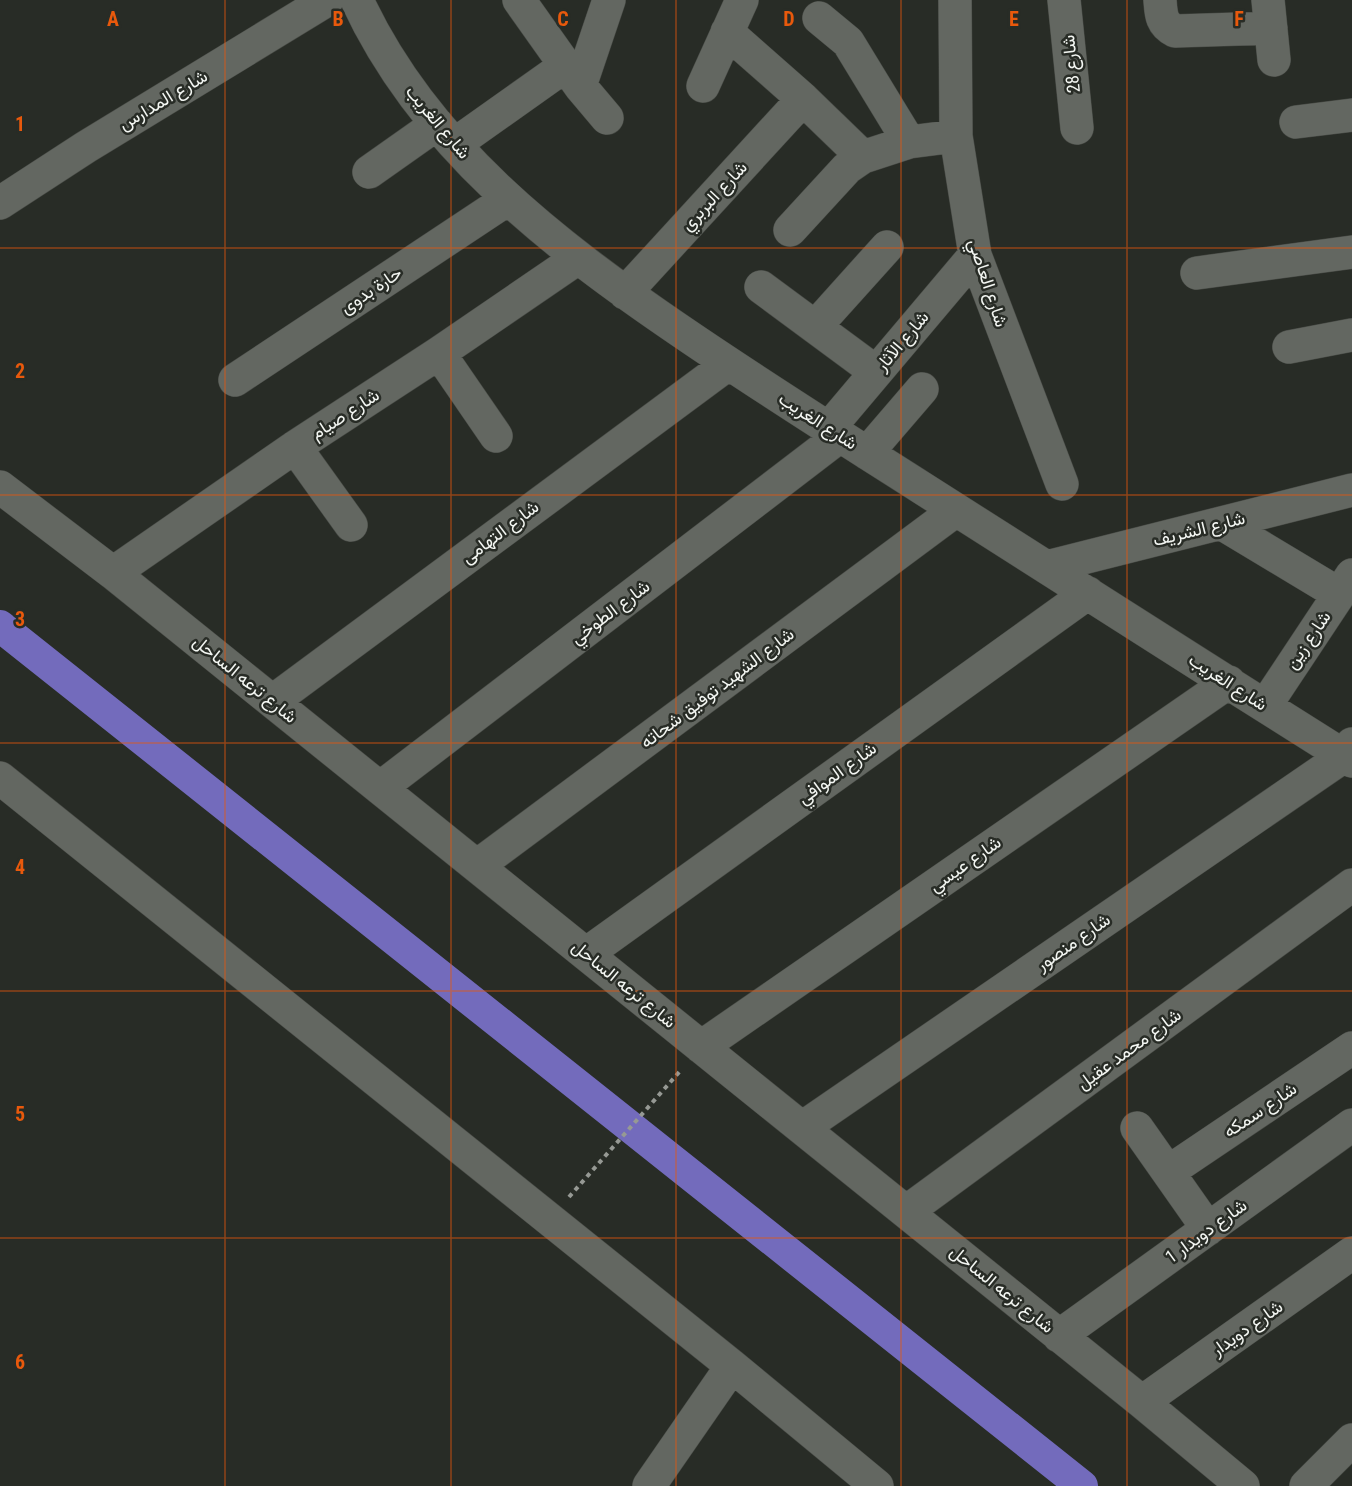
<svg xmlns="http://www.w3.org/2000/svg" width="1352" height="1486" viewBox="0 0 1352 1486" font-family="'Roboto Condensed',Vazirmatn,sans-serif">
	<rect width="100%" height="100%" fill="#282c26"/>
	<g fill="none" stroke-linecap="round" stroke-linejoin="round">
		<!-- canal -->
		<path stroke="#736bbc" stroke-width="32" d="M 0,626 L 1082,1486"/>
		<!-- minor casing -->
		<g stroke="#474a45" stroke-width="34">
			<path id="minor" d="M 357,0 C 424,145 554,245 682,332 C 761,386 842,437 922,488 C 1066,579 1208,671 1352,761
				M 519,0 L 580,86 L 607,118
				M 955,0 L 956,136 L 975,255 L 1062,484
				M 1064,0 L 1077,128
				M 1160,0 C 1161,14 1161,24 1175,31 L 1271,28
				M 1268,0 L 1274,60
				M 819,18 L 848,42 L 909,142
				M 727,32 L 803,99 L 863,157
				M 580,86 L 609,0
				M 703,86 L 742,0
				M 1296,122 L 1352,115
				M 455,144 L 565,66
				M 369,172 L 437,124
				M 0,203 L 86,147 L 327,0
				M 790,230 L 847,168 L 863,157 L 909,142 L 956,136
				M 1197,273 L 1352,252
				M 761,287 L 876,372
				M 625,293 L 803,99
				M 815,327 L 887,247
				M 1289,347 L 1352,335
				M 439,353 L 496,436
				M 235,380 L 508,199
				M 829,428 L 975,255
				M 295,447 L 351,525
				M 867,453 L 922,389
				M 0,487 L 113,573 L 1142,1402 L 1243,1486
				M 1221,523 L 1339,594
				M 1047,567 L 1352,490
				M 113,573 L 295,447 L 439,353 L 578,258
				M 273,701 L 728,364
				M 1265,706 L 1352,575
				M 0,778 L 732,1366 L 877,1486
				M 380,788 L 840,436
				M 477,866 L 956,510
				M 586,954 L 1088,593
				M 701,1047 L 1229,682
				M 802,1128 L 1344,756 L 1352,744
				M 1137,1128 L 1208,1229
				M 1168,1172 L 1352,1048
				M 906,1212 L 1352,885
				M 1059,1336 L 1352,1125
				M 1142,1402 L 1352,1253
				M 649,1486 L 732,1366
				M 1306,1486 L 1352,1440"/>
		</g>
		<!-- path -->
		<path stroke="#969994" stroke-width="4" stroke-dasharray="4.5 4.5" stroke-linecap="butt" d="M 569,1197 L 681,1070"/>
		<!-- minor -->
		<use href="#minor" stroke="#636761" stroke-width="33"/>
	</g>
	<!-- grid -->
	<path fill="none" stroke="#e8590c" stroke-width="1.5" stroke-opacity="0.55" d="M 225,0 L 225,1486M 451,0 L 451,1486M 676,0 L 676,1486M 901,0 L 901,1486M 1127,0 L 1127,1486M 0,248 L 1352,248M 0,495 L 1352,495M 0,743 L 1352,743M 0,991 L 1352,991M 0,1238 L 1352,1238"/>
	<g text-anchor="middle" stroke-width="5" stroke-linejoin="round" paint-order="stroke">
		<!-- street labels -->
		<g font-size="18" fill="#f3f6f2" stroke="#282c26">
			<text transform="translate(1071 64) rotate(-96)" y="6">شارع 28</text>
			<text transform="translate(163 100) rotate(-31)" y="6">شارع المدارس</text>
			<text transform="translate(438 122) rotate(50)" y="6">شارع الغريب</text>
			<text transform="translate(714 196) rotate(-47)" y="6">شارع البربري</text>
			<text transform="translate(988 283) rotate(72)" y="6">شارع العاصي</text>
			<text transform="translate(371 290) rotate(-34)" y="6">حارة بدوى</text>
			<text transform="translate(902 341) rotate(-50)" y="6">شارع الآثار</text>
			<text transform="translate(345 414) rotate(-33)" y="6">شارع صيام</text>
			<text transform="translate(818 421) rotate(33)" y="6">شارع الغريب</text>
			<text transform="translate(1199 529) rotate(-14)" y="6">شارع الشريف</text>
			<text transform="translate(500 532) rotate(-37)" y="6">شارع التهامى</text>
			<text transform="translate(610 612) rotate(-37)" y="6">شارع الطوخي</text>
			<text transform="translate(1308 640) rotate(-56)" y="6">شارع زين</text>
			<text transform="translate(245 679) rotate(39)" y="6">شارع ترعه الساحل</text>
			<text transform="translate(1228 682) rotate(33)" y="6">شارع الغريب</text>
			<text transform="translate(717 688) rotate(-37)" y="6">شارع الشهيد توفيق شحاته</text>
			<text transform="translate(837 773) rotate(-36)" y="6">شارع الموافي</text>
			<text transform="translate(965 864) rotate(-35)" y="6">شارع عيسي</text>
			<text transform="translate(1073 942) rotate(-35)" y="6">شارع منصور</text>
			<text transform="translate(624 984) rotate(39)" y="6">شارع ترعه الساحل</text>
			<text transform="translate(1129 1049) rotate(-36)" y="6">شارع محمد عقيل</text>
			<text transform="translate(1260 1110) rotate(-34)" y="6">شارع سمكه</text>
			<text transform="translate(1206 1231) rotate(-36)" y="6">شارع دويدار 1</text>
			<text transform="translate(1002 1289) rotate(39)" y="6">شارع ترعه الساحل</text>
			<text transform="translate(1247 1328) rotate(-35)" y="6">شارع دويدار</text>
		</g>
	</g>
	<g font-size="20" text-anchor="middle" font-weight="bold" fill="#e8590c" stroke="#282c26" stroke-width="5" stroke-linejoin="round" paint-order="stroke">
		<text x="113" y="26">A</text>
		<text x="338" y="26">B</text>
		<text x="563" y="26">C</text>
		<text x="789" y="26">D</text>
		<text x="1014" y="26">E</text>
		<text x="1239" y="26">F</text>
		<text x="20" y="131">1</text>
		<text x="20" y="378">2</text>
		<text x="20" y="626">3</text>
		<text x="20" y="874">4</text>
		<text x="20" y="1121">5</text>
		<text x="20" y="1369">6</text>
	</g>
</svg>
